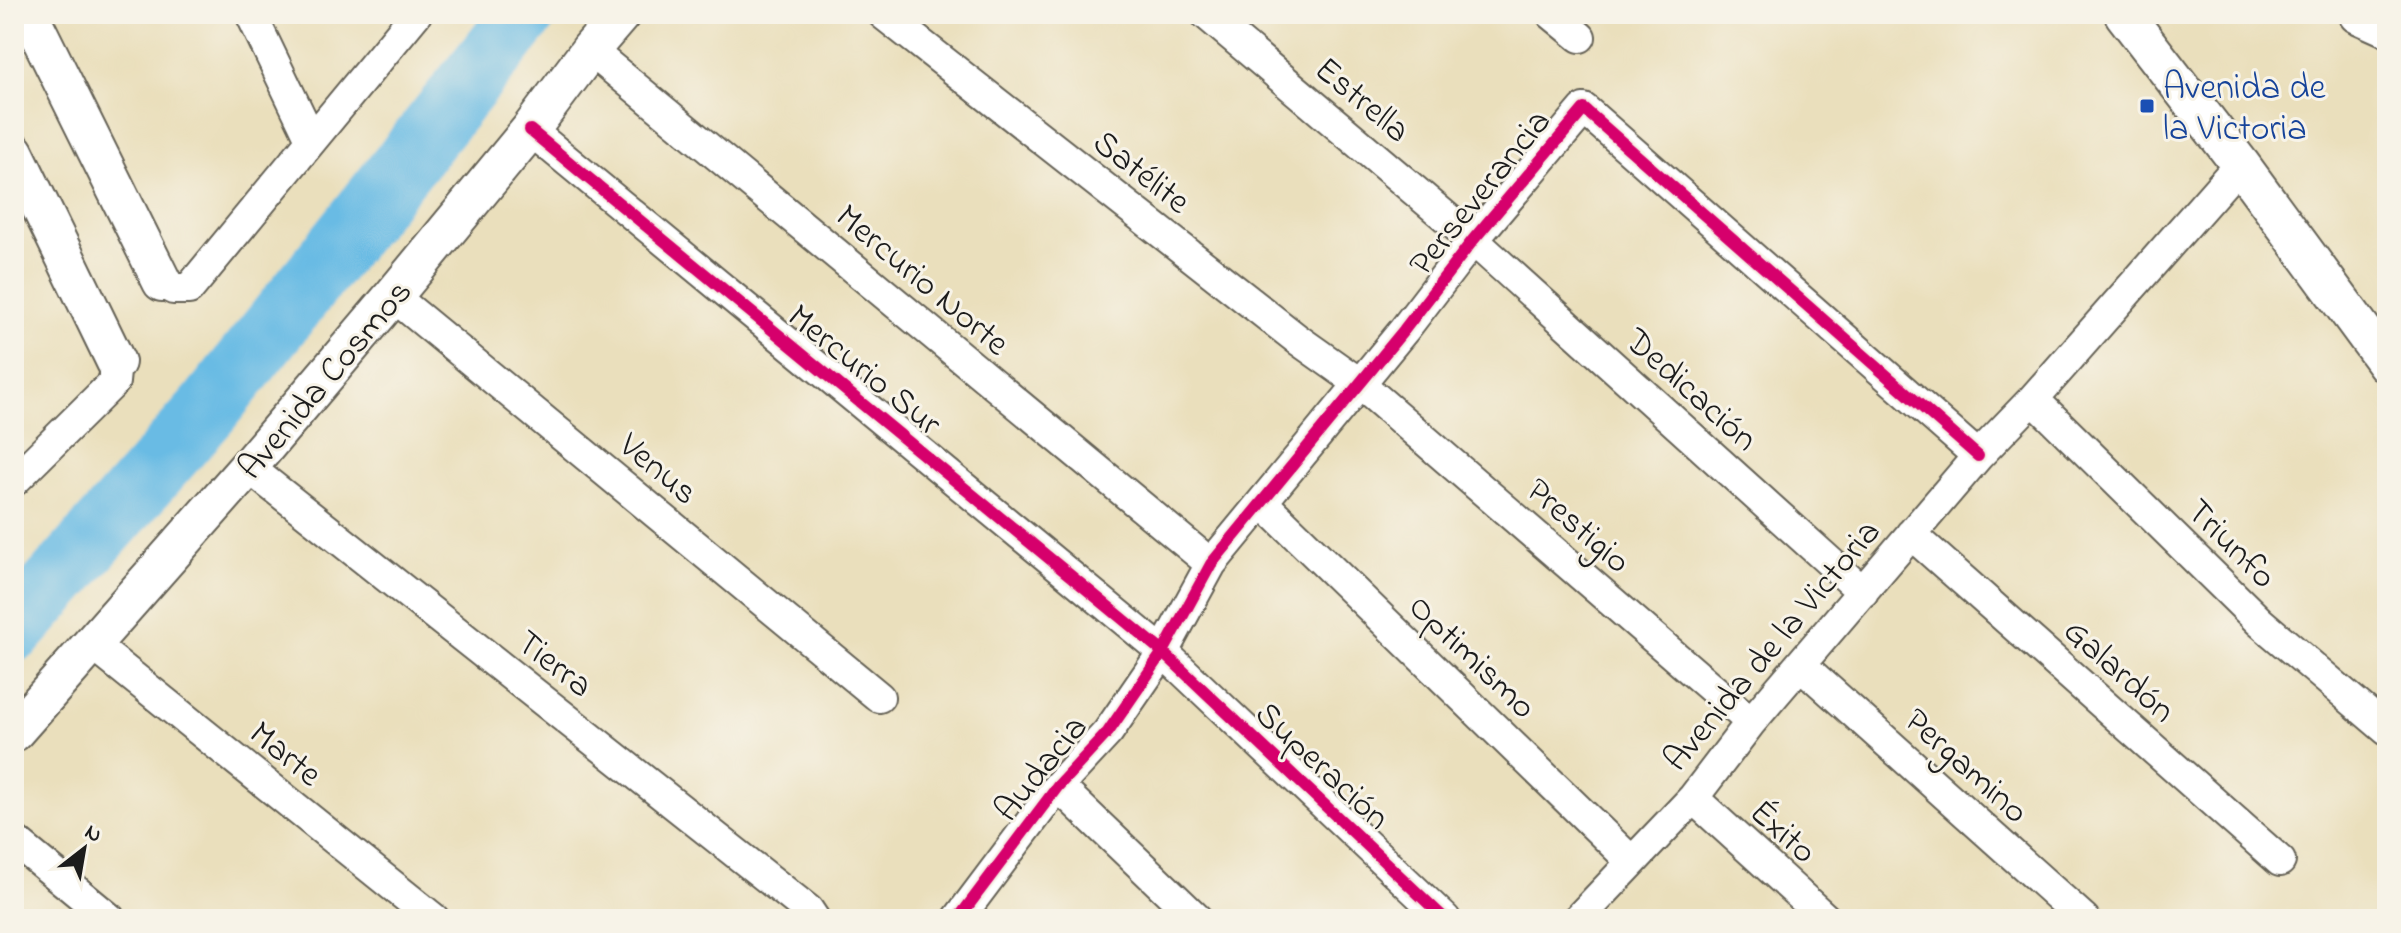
<svg xmlns="http://www.w3.org/2000/svg" width="2401" height="933" viewBox="0 0 2401 933" font-family="'Indie Flower',sans-serif">
	<rect width="100%" height="100%" fill="#f7f3e8"/>
	<filter id="ink" filterUnits="userSpaceOnUse"><feTurbulence type="fractalNoise" baseFrequency=".0125" numOctaves="2"/><feDisplacementMap in="SourceGraphic" scale="16" xChannelSelector="R" yChannelSelector="G"/><feConvolveMatrix kernelMatrix="1 2 1 2 8 2 1 2 1" color-interpolation-filters="sRGB"/></filter>
	<filter id="wash" filterUnits="userSpaceOnUse"><feTurbulence type="fractalNoise" baseFrequency=".006" numOctaves="4" result="noise"/><feDisplacementMap in="SourceGraphic" scale="32" xChannelSelector="R" yChannelSelector="G"/><feGaussianBlur stdDeviation="1.8" result="paint"/><feColorMatrix in="noise" values="0 0 0 0 0 0 0 0 0 0 0 0 0 0 0 0 0 1.4 0 .05"/><feComposite in="paint" operator="in"/></filter>
	<g filter="url(#wash)">
		<rect width="100%" height="100%" fill="#eadfbc"/>
		<g fill="none" stroke-linecap="round" stroke-linejoin="round">
			<!-- river -->
			<path stroke="#69bbe4" stroke-width="64" d="M 14,630 L 208,410 L 524,14"/>
		</g>
	</g>
	<g filter="url(#ink)">
		<g fill="none" stroke-linecap="round" stroke-linejoin="round">
			<!-- minor casing -->
			<g stroke="#646054" stroke-width="34">
				<path id="minor" d="M 251,14 L 311,139
					M 883,14 L 1297,339 L 1359,383 L 1751,722
					M 1206,14 L 1473,240 L 1863,592
					M 1552,14 L 1580,37
					M 590,50 L 1211,564
					M 530,130 L 1163,652 L 1445,919
					M 162,282 L 173,289 L 189,289 L 416,14
					M 393,296 L 879,697
					M 2033,399 L 2260,622 L 2387,730
					M 248,467 L 808,910 L 814,919
					M 14,481 L 114,382 L 116,362
					M 1263,503 L 1632,862
					M 1911,534 L 2280,861
					M 92,644 L 434,919
					M 1801,665 L 2084,919
					M 1058,786 L 1197,919
					M 1693,798 L 1826,919
					M 14,840 L 110,919
					M 958,919 L 1058,786 L 1108,732 L 1163,652 L 1211,564 L 1404,330 L 1473,240 L 1584,109 L 1978,456
					M 1578,919 L 1693,798 L 1751,722 L 1978,456 L 2033,399 L 2240,164"/>
			</g>
			<!-- tertiary casing -->
			<g stroke="#646054" stroke-width="42">
				<path id="tertiary" d="M 29,14 L 162,282
					M 2124,14 L 2240,164 L 2387,364
					M 2358,14 L 2387,27
					M 14,152 L 116,362
					M 14,732 L 248,467 L 393,296 L 530,130 L 590,50 L 621,14"/>
			</g>
			<!-- minor -->
			<use href="#minor" stroke="#fff" stroke-width="30"/>
			<!-- tertiary -->
			<use href="#tertiary" stroke="#fff" stroke-width="38"/>
			<!-- cycleway casing -->
			<g stroke="#f7f3e8" stroke-width="17">
				<path id="cycleway" d="M 530,130 L 1163,652 L 1445,919
					M 958,919 L 1058,786 L 1108,732 L 1163,652 L 1211,564 L 1404,330 L 1473,240 L 1584,109 L 1978,456"/>
			</g>
			<!-- cycleway -->
			<use href="#cycleway" stroke="#d6006c" stroke-width="12"/>
		</g>
	</g>
	<!-- markers -->
	<rect fill="#1a4fb4" stroke="#f7f3e8" stroke-width="3" x="2139" y="98" width="16" height="16" rx="4"/>
	<g text-anchor="middle" stroke-width="6" stroke-linejoin="round" paint-order="stroke">
		<!-- transit labels -->
		<g font-size="36" fill="#164399" stroke="#f7f3e8" text-anchor="start">
			<text x="2163" y="98">Avenida de<tspan x="2163" dy="41">la Victoria</tspan></text>
		</g>
		<!-- street labels -->
		<g font-size="36" fill="#1c1c1c" stroke="#f7f3e8">
			<text transform="translate(1364 98) rotate(40)" y="13">Estrella</text>
			<text transform="translate(1143 170) rotate(38)" y="13">Satélite</text>
			<text transform="translate(1478 191) rotate(-51)" y="13">Perseverancia</text>
			<text transform="translate(924 278) rotate(40)" y="13">Mercurio Norte</text>
			<text transform="translate(866 368) rotate(39)" y="13">Mercurio Sur</text>
			<text transform="translate(323 378) rotate(-50)" y="13">Avenida Cosmos</text>
			<text transform="translate(1693 388) rotate(42)" y="13">Dedicación</text>
			<text transform="translate(660 467) rotate(40)" y="13">Venus</text>
			<text transform="translate(1580 524) rotate(41)" y="13">Prestigio</text>
			<text transform="translate(2233 542) rotate(45)" y="13">Triunfo</text>
			<text transform="translate(1770 644) rotate(-50)" y="13">Avenida de la Victoria</text>
			<text transform="translate(1474 655) rotate(44)" y="13">Optimismo</text>
			<text transform="translate(556 662) rotate(38)" y="13">Tierra</text>
			<text transform="translate(2121 669) rotate(42)" y="13">Galardón</text>
			<text transform="translate(287 752) rotate(39)" y="13">Marte</text>
			<text transform="translate(1324 764) rotate(43)" y="13">Superación</text>
			<text transform="translate(1968 764) rotate(42)" y="13">Pergamino</text>
			<text transform="translate(1039 767) rotate(-51)" y="13">Audacia</text>
			<text transform="translate(1785 830) rotate(42)" y="13">Éxito</text>
		</g>
	</g>
	<!-- margin -->
	<rect width="2401" height="933" fill="none" stroke="#f7f3e8" stroke-width="48"/>
	<!-- north arrow -->
	<g transform="translate(84 849) rotate(31)" stroke="#f7f3e8" stroke-width="6" paint-order="stroke">
	<path d="M0-6L14 30L0 20L-14 30Z" fill="#1c1c1c"/>
	<text y="-12" font-size="22" font-weight="bold" text-anchor="middle" fill="#1c1c1c">N</text>
	</g>
</svg>
